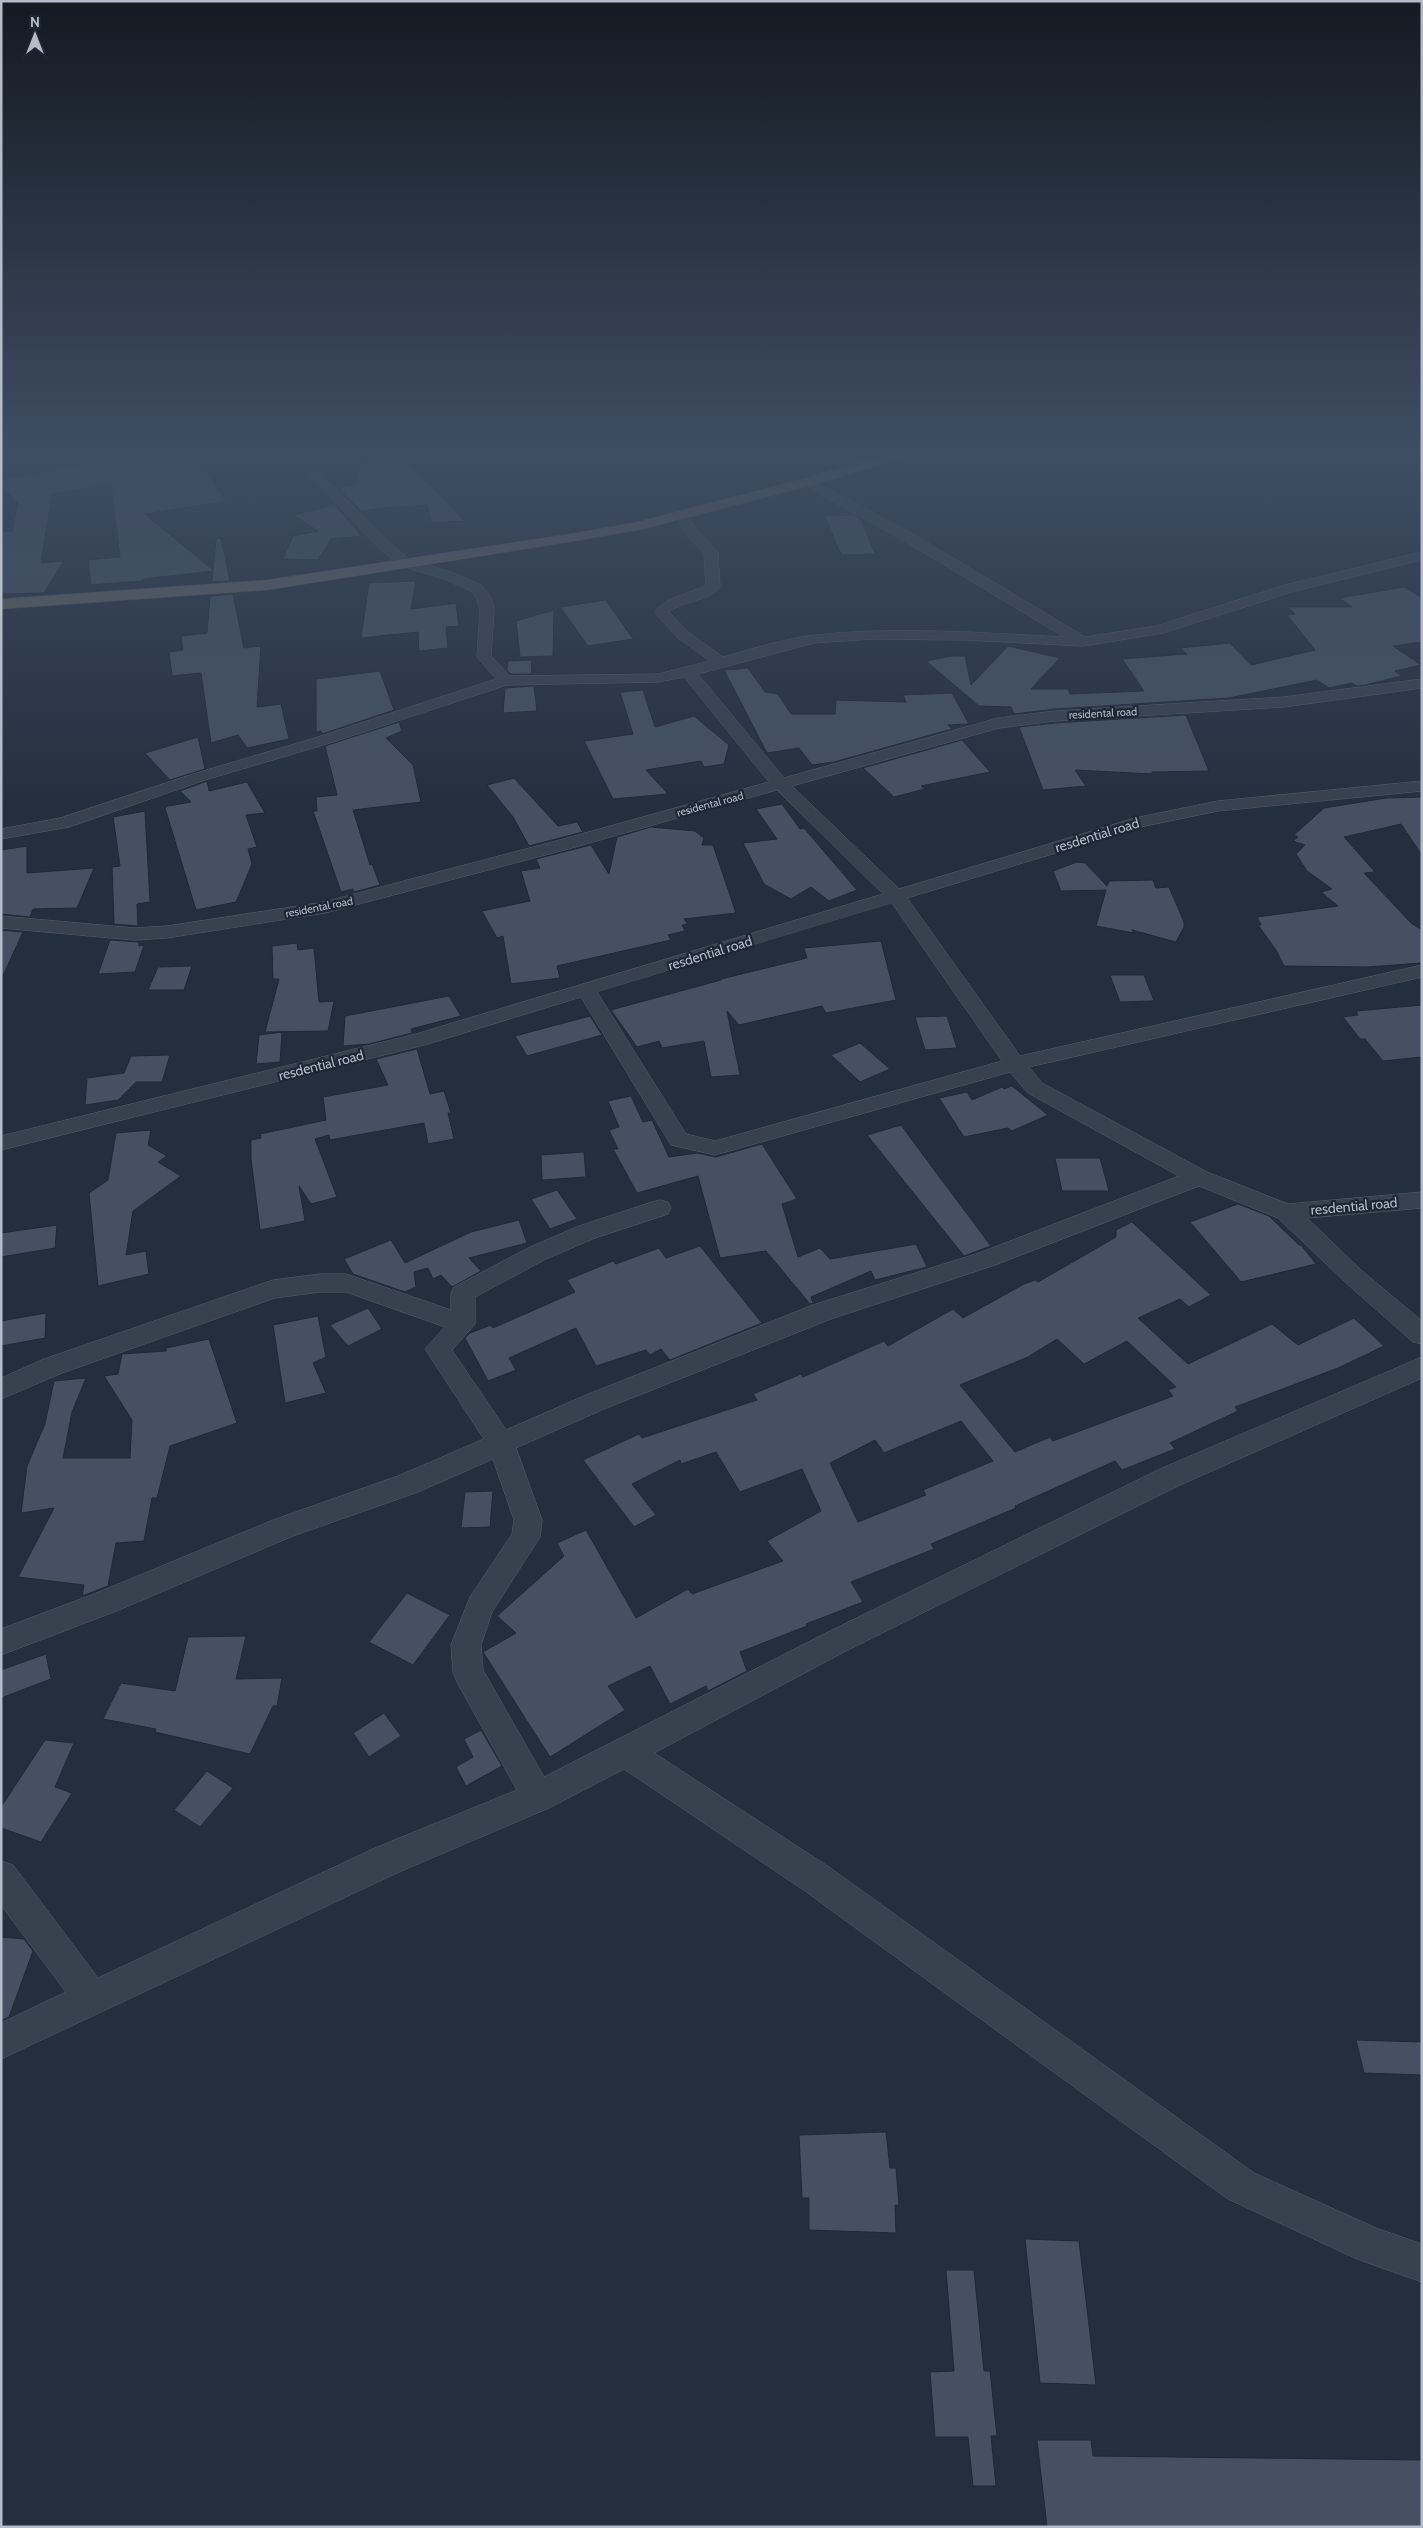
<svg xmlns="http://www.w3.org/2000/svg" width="1423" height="2528" viewBox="0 0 1423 2528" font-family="Cabin,sans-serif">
	<rect width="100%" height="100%" fill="#242f3e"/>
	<!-- building -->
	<path fill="#455162" stroke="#1f2835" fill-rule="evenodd" d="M 64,455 L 195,455 L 226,501 L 145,514 L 213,570 L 216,539 L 221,538 L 230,581 L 212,582 L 213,571 L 143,579 L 142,581 L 91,585 L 88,560 L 120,557 L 111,484 L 52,494 L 41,563 L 64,561 L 44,593 L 1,594 L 1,532 L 12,531 L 18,503 L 1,486 L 1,480 L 78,465 Z
		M 364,455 L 402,455 L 465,521 L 431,523 L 427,505 L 381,508 L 361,511 L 340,490 L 345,486 L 355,486 Z
		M 335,505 L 362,536 L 331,539 L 318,560 L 283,559 L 293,536 L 318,531 L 293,515 Z
		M 854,515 L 861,519 L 875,554 L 842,555 L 838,548 L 825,516 Z
		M 416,581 L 411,609 L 456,603 L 459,626 L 446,627 L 448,648 L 419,651 L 418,632 L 361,638 L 369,583 Z
		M 1405,587 L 1422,598 L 1422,642 L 1393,646 L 1421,665 L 1395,671 L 1402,676 L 1365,685 L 1357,686 L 1352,683 L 1329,688 L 1317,680 L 1229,698 L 1055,709 L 1014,714 L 1011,707 L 979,706 L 926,661 L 951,656 L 965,656 L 971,685 L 1008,646 L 1060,658 L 1031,689 L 1068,689 L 1070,694 L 1144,691 L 1122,659 L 1187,654 L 1180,648 L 1230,643 L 1251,665 L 1315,650 L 1287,615 L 1295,614 L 1288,607 L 1352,607 L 1339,598 Z
		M 233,594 L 244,648 L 261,646 L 257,707 L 281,704 L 289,739 L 247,748 L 238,735 L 211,743 L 201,673 L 172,676 L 169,652 L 183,650 L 181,636 L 207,633 L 210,596 Z
		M 606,600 L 633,639 L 588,646 L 560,607 Z
		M 554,610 L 553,656 L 520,657 L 516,621 Z
		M 531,660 L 532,674 L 511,674 L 507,670 L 508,661 Z
		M 748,668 L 765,692 L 778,694 L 791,714 L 835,714 L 836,700 L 906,702 L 903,695 L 952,693 L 969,724 L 948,725 L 952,729 L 834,762 L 812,765 L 799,748 L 767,753 L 724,670 Z
		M 380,671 L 394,710 L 322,734 L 321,731 L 316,732 L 316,679 Z
		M 534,686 L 537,711 L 503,713 L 505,688 Z
		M 643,690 L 655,727 L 694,716 L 729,745 L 724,764 L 704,767 L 701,761 L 646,770 L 668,794 L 613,799 L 584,741 L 633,734 L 620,692 Z
		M 1186,715 L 1209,771 L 1152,772 L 1152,774 L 1075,770 L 1086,786 L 1043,790 L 1019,727 L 1055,723 Z
		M 399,722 L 402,731 L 386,738 L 413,765 L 421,802 L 353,810 L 370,865 L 372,864 L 380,885 L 354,892 L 353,889 L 341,892 L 313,811 L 317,811 L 316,797 L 337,795 L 325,746 Z
		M 198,737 L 205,769 L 170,780 L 145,753 Z
		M 962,740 L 990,772 L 921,786 L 925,789 L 894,797 L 863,768 Z
		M 514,778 L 558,826 L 577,822 L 583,832 L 529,846 L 513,817 L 487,785 Z
		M 207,781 L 209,791 L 247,782 L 265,813 L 246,815 L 257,847 L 248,849 L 252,864 L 236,902 L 196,910 L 165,808 L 168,806 L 191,802 L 180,791 Z
		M 1422,797 L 1422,855 L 1401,824 L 1344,837 L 1375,872 L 1364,873 L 1411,923 L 1422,930 L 1422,963 L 1367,967 L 1284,966 L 1276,950 L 1258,925 L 1261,925 L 1257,917 L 1338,906 L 1321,892 L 1332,889 L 1307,871 L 1296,854 L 1305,845 L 1293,841 L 1298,837 L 1294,835 L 1324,808 L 1386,798 Z
		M 782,804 L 800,829 L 804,828 L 857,890 L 829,901 L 811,887 L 791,899 L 764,884 L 743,843 L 777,839 L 756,809 Z
		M 145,811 L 150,902 L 137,904 L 138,926 L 114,924 L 112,867 L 120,866 L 113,817 Z
		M 651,827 L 695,831 L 704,838 L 702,845 L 713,845 L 736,913 L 684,919 L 688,924 L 682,925 L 685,931 L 668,935 L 671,940 L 557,966 L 560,978 L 511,984 L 503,936 L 497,938 L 482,911 L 530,901 L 521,871 L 540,868 L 536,859 L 591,845 L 609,874 L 617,837 Z
		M 27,846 L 27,873 L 94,868 L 77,908 L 33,909 L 30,917 L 1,914 L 1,850 Z
		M 1077,862 L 1085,863 L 1107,886 L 1109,881 L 1153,880 L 1156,888 L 1169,887 L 1184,922 L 1184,927 L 1176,942 L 1132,930 L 1134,933 L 1096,926 L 1106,890 L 1061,891 L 1053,871 Z
		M 1,930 L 23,932 L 1,980 Z
		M 110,940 L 139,942 L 139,946 L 144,945 L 135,972 L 98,974 Z
		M 881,941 L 896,1000 L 826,1013 L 822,1006 L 739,1025 L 727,1011 L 740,1075 L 711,1077 L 704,1041 L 662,1048 L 659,1041 L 637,1047 L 611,1010 L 721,980 L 721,979 L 807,958 L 804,948 Z
		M 297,943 L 298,950 L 314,948 L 319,1002 L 334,1001 L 328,1031 L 265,1032 L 279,979 L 273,979 L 272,946 Z
		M 192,966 L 184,990 L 148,990 L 158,967 Z
		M 1110,975 L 1144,975 L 1154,1001 L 1120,1002 Z
		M 449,996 L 461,1016 L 411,1029 L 412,1033 L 369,1044 L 343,1046 L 345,1016 Z
		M 1422,1005 L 1422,1057 L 1383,1061 L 1365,1039 L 1360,1039 L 1343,1017 L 1358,1015 L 1356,1011 Z
		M 590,1016 L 602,1035 L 527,1056 L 515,1036 Z
		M 947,1016 L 957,1048 L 925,1050 L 915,1017 Z
		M 282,1032 L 280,1062 L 256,1064 L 259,1035 Z
		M 860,1043 L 890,1069 L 860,1082 L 831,1055 Z
		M 417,1049 L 430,1094 L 444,1091 L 451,1113 L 448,1113 L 454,1139 L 428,1144 L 424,1123 L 330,1140 L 329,1135 L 315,1139 L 337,1197 L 311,1204 L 299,1186 L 305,1221 L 260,1230 L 251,1159 L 251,1140 L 261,1138 L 260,1134 L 326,1120 L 323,1097 L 388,1085 L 376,1059 Z
		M 170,1055 L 162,1082 L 136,1082 L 118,1100 L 85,1105 L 87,1078 L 124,1073 L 131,1056 Z
		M 1012,1086 L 1048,1115 L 1012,1131 L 1008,1128 L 964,1137 L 939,1098 L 967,1092 L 972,1100 L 1002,1087 L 1004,1089 Z
		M 631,1096 L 643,1122 L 652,1120 L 669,1157 L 697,1153 L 716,1157 L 762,1144 L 797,1199 L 782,1204 L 798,1257 L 820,1248 L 830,1259 L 916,1244 L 927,1267 L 875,1280 L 871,1271 L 811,1297 L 813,1303 L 810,1304 L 766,1251 L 720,1258 L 698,1176 L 637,1193 L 613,1149 L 618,1149 L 609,1130 L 619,1127 L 608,1101 Z
		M 901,1125 L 932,1167 L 991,1246 L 964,1256 L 867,1135 Z
		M 151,1130 L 148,1145 L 167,1156 L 158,1162 L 181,1176 L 133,1211 L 126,1255 L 146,1251 L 149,1274 L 98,1286 L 89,1193 L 108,1180 L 116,1133 Z
		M 584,1152 L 586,1177 L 542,1180 L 541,1155 Z
		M 1055,1158 L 1100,1158 L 1109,1191 L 1062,1191 Z
		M 557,1190 L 577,1219 L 550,1229 L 531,1199 Z
		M 1238,1204 L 1269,1216 L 1299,1245 L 1301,1245 L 1316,1264 L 1241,1282 L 1190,1222 Z
		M 519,1220 L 527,1243 L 469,1258 L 481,1271 L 452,1287 L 441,1275 L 433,1279 L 428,1268 L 414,1272 L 416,1287 L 405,1292 L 353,1274 L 344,1259 L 391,1240 L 405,1263 L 471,1232 Z
		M 1132,1222 L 1211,1295 L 1189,1307 L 1180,1299 L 1138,1318 L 1188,1364 L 1272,1324 L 1298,1345 L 1354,1318 L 1384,1346 L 1338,1368 L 1235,1407 L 1238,1411 L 1170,1443 L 1175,1449 L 1122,1470 L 1115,1461 L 1015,1506 L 1016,1508 L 931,1544 L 934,1549 L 851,1582 L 863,1602 L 806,1624 L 807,1626 L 740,1652 L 747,1671 L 708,1691 L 706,1686 L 670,1704 L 650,1666 L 608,1686 L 625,1710 L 550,1757 L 483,1652 L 516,1633 L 497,1616 L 564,1556 L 557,1543 L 586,1530 L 636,1618 L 688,1589 L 692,1594 L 783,1561 L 767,1541 L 821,1511 L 802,1469 L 740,1492 L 716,1452 L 681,1464 L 680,1460 L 632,1484 L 656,1515 L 634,1527 L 583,1460 L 639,1434 L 642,1438 L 757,1400 L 753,1394 L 801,1374 L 803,1377 L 884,1341 L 888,1346 L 953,1309 L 963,1318 L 1024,1284 L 1035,1280 L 1038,1282 L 1116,1237 L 1116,1230 ZM 1057,1339 L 1084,1364 L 1127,1341 L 1176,1387 L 1168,1390 L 1173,1396 L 1053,1441 L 1050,1437 L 1015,1452 L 960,1385 L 1028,1357 ZM 961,1421 L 993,1461 L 923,1490 L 926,1495 L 858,1522 L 830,1463 L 875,1440 L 884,1453 Z
		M 57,1225 L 55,1248 L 1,1257 L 1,1233 Z
		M 700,1246 L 762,1323 L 670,1360 L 661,1349 L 650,1355 L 646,1350 L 596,1366 L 576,1328 L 509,1358 L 516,1370 L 488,1381 L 465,1338 L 470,1333 L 491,1325 L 493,1328 L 575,1292 L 567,1280 L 613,1261 L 616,1264 L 659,1248 L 666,1258 Z
		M 368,1308 L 382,1329 L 348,1346 L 330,1325 Z
		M 46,1313 L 45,1338 L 1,1346 L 1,1321 Z
		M 318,1316 L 326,1357 L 313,1363 L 326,1393 L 285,1403 L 273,1325 Z
		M 209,1339 L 237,1423 L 170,1446 L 157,1498 L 152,1498 L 144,1541 L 116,1543 L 108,1586 L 82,1596 L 84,1585 L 18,1577 L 54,1508 L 21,1513 L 27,1466 L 45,1424 L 54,1381 L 86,1378 L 72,1412 L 63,1458 L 130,1458 L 132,1420 L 104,1376 L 118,1374 L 122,1354 L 166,1351 L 166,1348 Z
		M 493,1491 L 490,1527 L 461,1528 L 465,1492 Z
		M 407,1593 L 450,1615 L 413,1665 L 369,1642 Z
		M 246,1636 L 236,1679 L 282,1678 L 277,1706 L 273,1706 L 250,1754 L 155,1732 L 156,1729 L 103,1719 L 121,1683 L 175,1691 L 188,1637 Z
		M 46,1654 L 51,1679 L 1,1698 L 1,1670 Z
		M 384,1713 L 401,1736 L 369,1757 L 353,1733 Z
		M 481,1730 L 502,1766 L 466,1786 L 456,1767 L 473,1757 L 464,1739 Z
		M 45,1740 L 74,1743 L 55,1787 L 72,1793 L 41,1842 L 1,1828 L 1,1807 Z
		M 207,1771 L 233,1788 L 200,1827 L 174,1810 Z
		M 1,1937 L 24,1939 L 33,1951 L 9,2017 L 1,2021 Z
		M 1356,2040 L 1422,2042 L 1422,2075 L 1364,2073 Z
		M 886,2132 L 890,2168 L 896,2168 L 899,2205 L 895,2205 L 896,2233 L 809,2230 L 809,2198 L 802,2198 L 799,2135 Z
		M 1025,2239 L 1079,2241 L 1096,2385 L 1040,2383 Z
		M 946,2270 L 974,2270 L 984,2371 L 990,2371 L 997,2436 L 991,2436 L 996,2486 L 973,2486 L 968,2437 L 935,2437 L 930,2372 L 954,2371 Z
		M 1037,2440 L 1091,2440 L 1093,2456 L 1422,2460 L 1422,2527 L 1047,2527 Z"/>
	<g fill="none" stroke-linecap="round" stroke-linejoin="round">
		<!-- minor casing -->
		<g stroke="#565f6c" stroke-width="1">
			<path id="minor" d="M 315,471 L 319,472 L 392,545 L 411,560 L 454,573 L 481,585 L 491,598 L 494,610 L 491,656 L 510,676 L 658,674 L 710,661 L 678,638 L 654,612 L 668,600 L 706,586 L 704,553 L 689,538 L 674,514 L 680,510 L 684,511 L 699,532 L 718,552 L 720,587 C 708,602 684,600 669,612 L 688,632 L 723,657 C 753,649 785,638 816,635 C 898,626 982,633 1064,637 L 908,543 L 804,485 L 804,479 L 808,478 L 918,537 L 1085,637 L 1156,626 L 1285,585 L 1422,552 L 1422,560 L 1295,591 L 1163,633 L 1083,646 L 965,640 L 872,639 L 814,643 L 698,674 L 784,778 L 998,718 L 1055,711 L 1284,697 L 1422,679 L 1422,688 L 1284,707 L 1055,721 L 999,728 L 792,786 L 899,889 L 1135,818 L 1218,801 L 1422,781 L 1422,791 L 1218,811 L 1145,826 L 907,898 L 1020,1056 L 1422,965 L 1422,977 L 1029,1067 L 1042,1083 L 1207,1172 L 1288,1204 L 1422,1192 L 1422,1208 L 1307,1218 L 1361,1270 L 1422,1321 L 1422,1344 L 1413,1342 L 1345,1282 L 1278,1218 L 1199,1186 L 995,1265 L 831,1319 L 604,1409 L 516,1448 L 542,1520 L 540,1537 L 492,1612 L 481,1645 L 483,1670 L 544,1777 L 824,1634 L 1160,1469 L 1422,1357 L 1422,1378 L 1180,1485 L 844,1652 L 654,1753 L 829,1867 L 1254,2173 L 1376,2228 L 1422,2244 L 1422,2282 L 1357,2259 L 1228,2199 L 805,1891 L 624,1769 L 549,1808 L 399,1872 L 1,2059 L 1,2023 L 66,1992 L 1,1905 L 1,1861 L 13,1865 L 98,1978 L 375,1848 L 517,1790 L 457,1682 L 453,1672 L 451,1645 L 470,1597 L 512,1534 L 514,1520 L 493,1459 L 418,1492 L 293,1536 L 114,1612 L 1,1655 L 1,1629 L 94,1594 L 273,1520 L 398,1476 L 484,1439 L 425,1349 L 445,1327 L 346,1292 L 320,1292 L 275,1298 L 62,1373 L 1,1399 L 1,1378 L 44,1359 L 273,1280 L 320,1274 L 346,1274 L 451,1310 L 451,1293 L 454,1287 L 530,1247 L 579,1226 L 652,1202 L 660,1200 L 668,1202 L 671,1208 L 668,1214 L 595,1238 L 546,1259 L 475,1297 L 475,1324 L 452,1350 L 506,1430 L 586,1395 L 813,1305 L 979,1253 L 1179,1176 L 1028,1093 L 1010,1072 L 715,1155 L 671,1145 L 581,997 L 428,1044 L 1,1150 L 1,1136 L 416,1034 L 883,894 L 777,790 L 568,849 L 325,913 L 167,938 L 134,940 L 1,928 L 1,916 L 134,928 L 167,926 L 324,902 L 556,841 L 769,782 L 684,677 L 658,682 L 507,685 L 330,743 L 205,780 L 69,827 L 1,839 L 1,829 L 60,818 L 193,774 L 318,737 L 496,679 L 477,657 L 480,610 L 477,599 L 471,591 L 444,579 L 401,566 L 382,551 L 311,478 L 309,475 ZM 892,903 L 1002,1061 L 715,1141 L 686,1134 L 597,992 Z"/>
		</g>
		<!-- trunk casing -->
		<g stroke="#434c59" stroke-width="1">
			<path id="trunk" d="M 884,455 L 906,455 L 904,458 L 813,485 L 639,530 L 563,543 L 267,590 L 1,609 L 1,599 L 267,580 L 563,535 L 633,523 L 803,479 Z"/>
		</g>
		<!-- minor -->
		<use href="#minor" fill="#38414e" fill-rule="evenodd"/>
		<!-- trunk -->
		<use href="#trunk" fill="#656462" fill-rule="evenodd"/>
	</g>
	<!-- sky -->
	<linearGradient id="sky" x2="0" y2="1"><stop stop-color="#141a22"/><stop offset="0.56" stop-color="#3f4d63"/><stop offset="1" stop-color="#3f4d63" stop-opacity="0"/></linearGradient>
	<rect width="1423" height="809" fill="url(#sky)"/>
	<g text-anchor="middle" stroke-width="4.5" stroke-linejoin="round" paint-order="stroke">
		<!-- far-street labels -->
		<g font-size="11" fill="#b4bcc9" stroke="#1d2633">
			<text transform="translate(1103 713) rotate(-3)" y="4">residental road</text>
			<text transform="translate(710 804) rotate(-15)" y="4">residental road</text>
			<text transform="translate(319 907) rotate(-11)" y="4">residental road</text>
		</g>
		<!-- street labels -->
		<g font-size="14" fill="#b4bcc9" stroke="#1d2633">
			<text transform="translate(1097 835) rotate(-17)" y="5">resdential road</text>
			<text transform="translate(710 953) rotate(-17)" y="5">resdential road</text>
			<text transform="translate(321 1065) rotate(-14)" y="5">resdential road</text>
			<text transform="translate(1354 1206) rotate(-5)" y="5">resdential road</text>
		</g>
	</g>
	<!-- border -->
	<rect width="1423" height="2528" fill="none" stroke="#b4bcc9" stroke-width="5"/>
	<!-- north arrow -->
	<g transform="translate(35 35)" stroke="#1d2633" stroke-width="4" paint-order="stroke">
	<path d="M0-4L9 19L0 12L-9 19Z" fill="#b4bcc9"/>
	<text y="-8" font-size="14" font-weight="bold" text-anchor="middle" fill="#b4bcc9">N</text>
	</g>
</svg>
